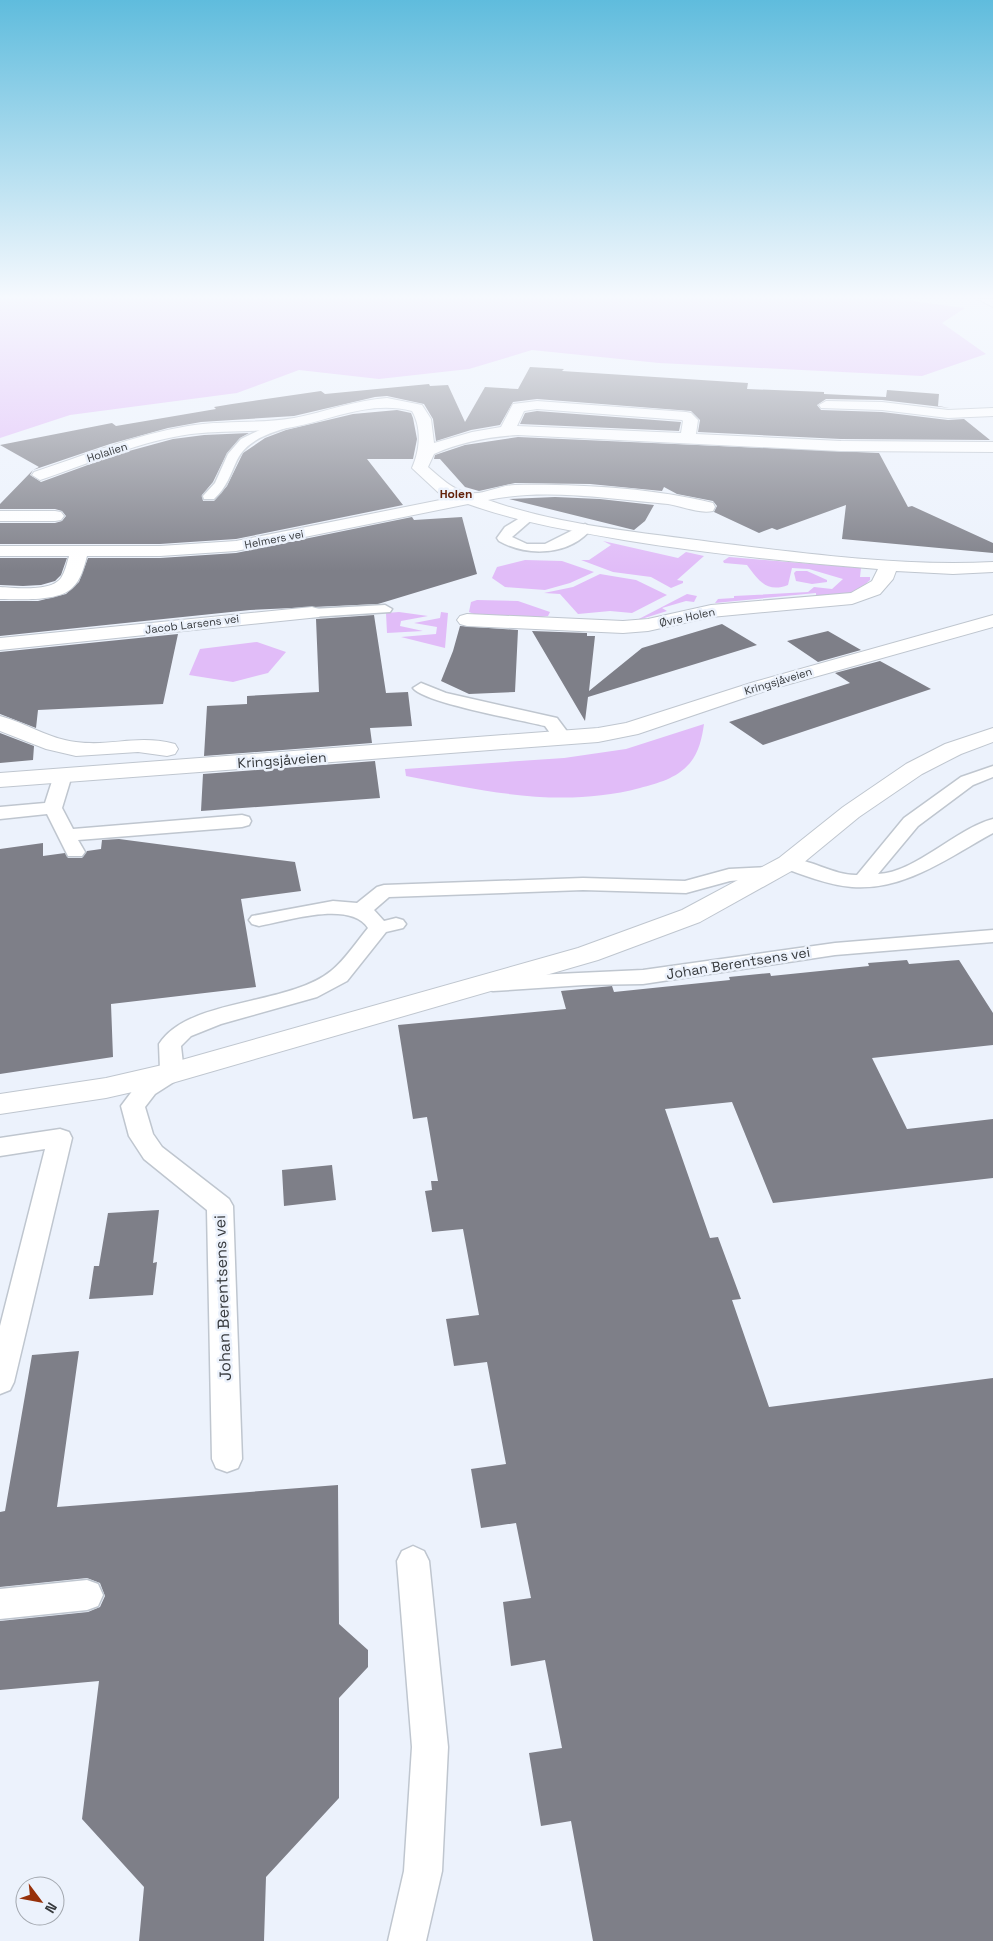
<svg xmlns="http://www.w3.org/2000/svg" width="993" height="1941" viewBox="0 0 993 1941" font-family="'Space Grotesk',sans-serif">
	<rect width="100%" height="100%" fill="#ecf2fc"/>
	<!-- green -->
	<path fill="#e1bcf8" d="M 0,299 L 897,299 L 965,308 L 942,323 L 986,354 L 922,376 L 659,363 L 532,350 L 469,369 L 379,379 L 299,370 L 237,393 L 70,415 L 0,438 Z
		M 603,541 L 678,558 L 686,552 L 704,556 L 677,580 L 683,581 L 683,583 L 671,588 L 651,577 L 613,572 L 581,560 L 589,560 L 611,545 Z
		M 729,557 L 861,568 L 860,577 L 870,577 L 870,580 L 856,593 L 816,597 L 816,593 L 715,603 L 718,599 L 734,598 L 734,596 L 808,592 L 814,587 L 832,589 L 843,579 L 809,569 L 792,568 L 788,585 C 767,593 759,581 747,565 L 724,563 L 723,561 Z
		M 525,560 L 562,561 L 594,572 L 570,583 L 545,590 L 505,587 L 492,578 L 497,567 Z
		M 796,571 L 807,571 L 827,580 L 827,582 L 812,584 L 796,581 L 794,573 Z
		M 600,574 L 636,580 L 667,595 L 632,613 L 610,611 L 578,614 L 560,594 L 544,593 L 573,587 Z
		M 687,594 L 697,596 L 694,602 L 686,601 L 662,608 L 667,611 L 635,621 Z
		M 477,600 L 518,601 L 550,612 L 548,616 L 540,617 L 474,614 L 469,612 L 471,602 Z
		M 399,612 L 428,616 L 401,621 L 400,626 L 423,631 L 387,633 L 386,613 Z
		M 441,612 L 448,613 L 445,648 L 401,637 L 436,634 L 437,627 L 414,623 L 440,618 Z
		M 257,642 L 286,652 L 268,673 L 233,682 L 189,675 L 200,649 Z
		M 704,724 C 702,738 699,752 690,763 C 676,779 658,783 640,788 C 560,809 485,791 406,776 L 405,769 L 564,758 L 626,749 Z"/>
	<!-- building -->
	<path fill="#7e7f88" d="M 530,367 L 564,369 L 562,371 L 748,383 L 747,389 L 824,392 L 824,394 L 886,397 L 887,390 L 939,394 L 938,406 L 950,408 L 882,400 L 826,399 L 817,405 L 821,410 L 882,412 L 948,420 L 964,419 L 990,440 L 841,439 L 698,432 L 700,420 L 691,411 L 537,399 L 513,402 L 500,425 L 471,430 L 436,441 L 433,419 L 424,404 L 387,396 L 375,397 L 294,416 L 201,422 L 168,428 L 110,444 L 33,470 L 30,475 L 41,482 L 118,454 L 173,439 L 204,435 L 249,433 L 240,438 L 227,453 L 213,482 L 202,495 L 203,501 L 214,501 L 227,486 L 243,453 L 265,438 L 286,430 L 353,414 L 397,410 L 411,413 L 413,418 L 417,439 L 413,459 L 367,459 L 403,505 L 236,539 L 160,544 L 0,544 L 0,523 L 55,523 L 62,521 L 66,516 L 62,511 L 55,509 L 0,509 L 0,504 L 33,470 L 39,467 L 0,445 L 112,423 L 116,426 L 216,409 L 214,407 L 232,404 L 321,391 L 325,394 L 429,384 L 430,386 L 448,385 L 465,422 L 485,387 L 518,389 Z
		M 537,411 L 681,422 L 679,431 L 520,424 L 525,413 Z
		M 518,437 L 879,453 L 908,507 L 912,506 L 993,543 L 993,553 L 842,539 L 846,505 L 777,530 L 772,528 L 759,533 L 714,512 L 717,506 L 713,501 L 677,494 L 664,487 L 662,491 L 590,484 L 515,483 L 479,491 L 465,487 L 440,459 L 434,459 L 435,455 L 465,445 Z
		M 555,497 L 600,499 L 654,505 L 645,521 L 634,530 L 509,499 Z
		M 412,517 L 414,520 L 462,517 L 477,574 L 378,604 L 250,610 L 0,636 L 0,601 L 38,601 L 66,594 L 79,582 L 88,558 L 160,558 L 236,553 Z
		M 0,558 L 67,558 L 61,575 L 55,581 L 41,585 L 23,586 L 0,585 Z
		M 374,615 L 386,693 L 408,692 L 412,726 L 370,728 L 372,743 L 204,756 L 207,706 L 247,704 L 247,696 L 319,692 L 316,619 Z
		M 722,624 L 757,645 L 588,697 L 585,721 L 532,631 L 587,633 L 587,636 L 595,636 L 589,691 L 642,648 Z
		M 460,626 L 518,630 L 515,692 L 469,694 L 441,681 L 453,651 Z
		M 828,631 L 861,650 L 818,662 L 787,641 Z
		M 178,634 L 163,704 L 38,710 L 36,728 L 0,714 L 0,652 Z
		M 880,661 L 931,689 L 763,745 L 729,722 L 850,683 L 835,673 Z
		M 0,733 L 34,746 L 33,760 L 0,763 Z
		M 375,761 L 380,798 L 201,811 L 203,774 Z
		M 119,839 L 295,862 L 301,891 L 241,899 L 256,987 L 111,1004 L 113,1057 L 0,1074 L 0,849 L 43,843 L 43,856 L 65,853 L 68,858 L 82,858 L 87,851 L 101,849 L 102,840 Z
		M 907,960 L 909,964 L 959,960 L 993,1013 L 993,1045 L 872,1058 L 907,1129 L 993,1119 L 993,1178 L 773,1203 L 732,1102 L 665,1109 L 710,1238 L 718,1237 L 741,1299 L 732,1300 L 769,1407 L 993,1378 L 993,1941 L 593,1941 L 571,1821 L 541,1826 L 529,1753 L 562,1748 L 545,1660 L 511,1666 L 503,1602 L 531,1598 L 516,1523 L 481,1528 L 471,1469 L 506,1464 L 487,1362 L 454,1366 L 446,1319 L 479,1315 L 463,1229 L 432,1232 L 425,1191 L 432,1190 L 431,1181 L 438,1181 L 427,1117 L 413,1119 L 398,1025 L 566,1009 L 561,991 L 612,986 L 614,992 L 730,980 L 729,977 L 770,973 L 771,976 L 869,966 L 868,963 Z
		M 332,1165 L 336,1200 L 284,1206 L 282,1170 Z
		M 159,1210 L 153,1263 L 157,1262 L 153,1295 L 89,1299 L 94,1266 L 99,1266 L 108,1213 Z
		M 79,1351 L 57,1507 L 338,1485 L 339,1624 L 368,1650 L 368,1667 L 339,1698 L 339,1798 L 266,1877 L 264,1941 L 139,1941 L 144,1887 L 82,1819 L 99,1681 L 0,1690 L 0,1621 L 88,1612 L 100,1607 L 105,1596 L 100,1583 L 87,1578 L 0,1587 L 0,1512 L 5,1511 L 32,1355 Z"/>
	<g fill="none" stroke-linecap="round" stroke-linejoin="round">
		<!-- lane casing -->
		<g stroke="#bfc6cf" stroke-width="3">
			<path id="lane" d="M 295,419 L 299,420 L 299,424 C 277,431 248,437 237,460 C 230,475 227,487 214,499 L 204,499 L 203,496 L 215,483 L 228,454 L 241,439 L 266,427 Z
				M 528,513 L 535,517 L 512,537 L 527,544 L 545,544 L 585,524 L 592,528 C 570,556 527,557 499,541 L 497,538 L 505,527 Z
				M 385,605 L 392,609 L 390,612 L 312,617 L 305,613 L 312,609 Z
				M 421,683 L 446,693 L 557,718 L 572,738 L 569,742 C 556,745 552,735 545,726 C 522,720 424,703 413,688 Z
				M 993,766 L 993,777 L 973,785 L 918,826 L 878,874 C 915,873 957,828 993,819 L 993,833 C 949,857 905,891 852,887 C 828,885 803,875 781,867 L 778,863 L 781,859 C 802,854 833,876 857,875 L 904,818 L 961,777 Z
				M 63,770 L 69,771 L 72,775 L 62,808 L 73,829 L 242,815 L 249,817 L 251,821 L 249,825 L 242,827 L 78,840 L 85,852 L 82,856 L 68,856 L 47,814 L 0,819 L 0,807 L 45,803 L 54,775 L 57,771 Z
				M 770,867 L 777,869 L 780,873 L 777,877 L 730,881 L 686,893 L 583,890 L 389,897 L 374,910 L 384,921 L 396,918 L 403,920 L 406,924 L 403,928 L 386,932 L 347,981 L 317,997 L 221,1024 L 191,1036 L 181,1046 L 184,1073 L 180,1078 L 155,1094 L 145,1107 L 153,1134 L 162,1147 L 229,1199 L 233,1206 L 242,1459 L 238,1468 L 227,1472 L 216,1468 L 212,1459 L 207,1210 L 144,1159 L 129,1136 L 121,1106 L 139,1082 L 160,1070 L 159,1044 C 188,998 288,1006 331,971 C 345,960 357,941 368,928 C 350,900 287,921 259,926 L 252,924 L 249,920 L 252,916 L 333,901 L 357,903 L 377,887 L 384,885 L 583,878 L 685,881 L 729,869 Z
				M 993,930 L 993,942 L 835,955 L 643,984 L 584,985 L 493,991 L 485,989 L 482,984 L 485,979 L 493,977 L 643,970 L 835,943 Z
				M 60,1129 L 69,1132 L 72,1138 L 14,1382 L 10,1390 L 0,1394 L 0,1326 L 45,1149 L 0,1156 L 0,1138 Z
				M 413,1546 L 424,1551 L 429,1561 L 448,1747 L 442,1871 L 426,1941 L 388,1941 L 404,1871 L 412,1747 L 397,1561 L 402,1551 Z
				M 87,1580 L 98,1584 L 103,1595 L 98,1606 L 87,1610 L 0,1619 L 0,1589 Z"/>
		</g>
		<!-- street casing -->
		<g stroke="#bfc6cf" stroke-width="2">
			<path id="street" d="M 387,398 L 422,405 L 431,419 L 434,443 L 472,432 L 501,427 L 513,404 L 537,401 L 686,412 L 691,413 L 698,420 L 696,434 L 841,441 L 993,442 L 993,452 L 841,451 L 518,435 C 488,437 461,442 434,454 L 428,467 C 440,477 453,491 470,493 C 484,495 500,485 515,485 C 579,484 651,488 713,503 L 715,507 L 713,511 C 699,514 682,506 668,504 C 609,499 546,488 488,500 C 558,525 637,532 711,542 C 801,553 902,567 993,562 L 993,572 L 953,574 L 896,571 L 893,579 L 880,594 L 852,604 L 711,617 L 648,631 L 623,633 L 467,626 L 460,624 L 457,620 L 460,616 L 467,614 L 623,621 L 648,619 L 711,605 L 851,593 L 872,581 L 878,569 C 793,562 708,554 624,540 C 571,531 518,522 468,504 L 236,551 L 160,556 L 87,556 C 84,567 81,580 72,588 C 58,602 19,599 0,599 L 0,587 C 15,588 51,592 61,578 C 65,572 67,563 69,556 L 0,556 L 0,546 L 160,546 L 236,541 L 450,498 L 440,494 L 412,468 C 420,450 422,428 412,411 C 371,400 333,419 293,427 C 259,433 225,430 191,434 C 141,441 93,462 46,478 L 40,480 L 32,475 L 34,472 C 85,455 135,435 188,426 C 223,420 259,424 294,418 C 325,412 355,400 387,398 ZM 537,409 L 682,420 L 683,421 L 681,433 L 517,426 L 524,411 Z
				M 826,401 L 882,402 L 948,410 L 993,408 L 993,416 L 948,418 L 882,410 L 821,408 L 819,405 Z
				M 0,511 L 55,511 L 61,512 L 64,516 L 61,520 L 55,521 L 0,521 Z
				M 312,607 L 319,609 L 322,613 L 319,617 L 0,650 L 0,638 Z
				M 0,716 C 26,723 49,739 76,742 C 112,747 136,734 175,744 L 178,749 L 175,754 L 167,756 L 138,752 L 76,756 L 46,749 L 0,731 Z"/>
		</g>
		<!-- secondary casing -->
		<g stroke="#bfc6cf" stroke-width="2">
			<path id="secondary" d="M 993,728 L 993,742 L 961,754 L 922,774 L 859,817 L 797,868 L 700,922 L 598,960 L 172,1083 L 106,1098 L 0,1114 L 0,1094 L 106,1078 L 171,1063 L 578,948 L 682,910 L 779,858 L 843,807 L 906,764 L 945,744 Z"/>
		</g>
		<!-- primary casing -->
		<g stroke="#bfc6cf" stroke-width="2">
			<path id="primary" d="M 978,299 L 993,299 L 993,307 Z
				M 993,615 L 993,627 L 768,690 L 638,734 L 598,742 L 0,787 L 0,773 L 598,728 L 626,723 L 754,682 Z"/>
		</g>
		<!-- lane -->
		<use href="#lane" fill="#fff" fill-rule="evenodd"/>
		<!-- street -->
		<use href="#street" fill="#fff" fill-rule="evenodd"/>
		<!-- secondary -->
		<use href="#secondary" fill="#fff" fill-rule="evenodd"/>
		<!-- primary -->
		<use href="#primary" fill="#fff" fill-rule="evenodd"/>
	</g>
	<!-- sky -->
	<linearGradient id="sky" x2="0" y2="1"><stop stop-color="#5fbcdd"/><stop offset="0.52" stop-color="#f6f9fe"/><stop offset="1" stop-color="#f6f9fe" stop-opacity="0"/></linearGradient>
	<rect width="993" height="571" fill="url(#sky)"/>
	<g text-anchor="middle" stroke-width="5" stroke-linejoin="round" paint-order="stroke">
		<!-- far-street labels -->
		<g font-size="11" fill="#36393c" stroke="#ecf2fc">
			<text transform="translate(107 452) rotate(-18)" y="4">Holalien</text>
			<text transform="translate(274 539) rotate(-11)" y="4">Helmers vei</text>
			<text transform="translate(687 617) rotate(-12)" y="4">Øvre Holen</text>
			<text transform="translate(192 624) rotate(-7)" y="4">Jacob Larsens vei</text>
			<text transform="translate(778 681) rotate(-17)" y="4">Kringsjåveien</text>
		</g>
		<!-- far-neighbourhood labels -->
		<g font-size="12" font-weight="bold" fill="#62210b" stroke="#ecf2fc">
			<text x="456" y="498">Holen</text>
		</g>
		<!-- street labels -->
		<g font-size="14" fill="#36393c" stroke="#ecf2fc">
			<text transform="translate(282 760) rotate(-4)" y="5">Kringsjåveien</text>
			<text transform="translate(738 963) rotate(-9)" y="5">Johan Berentsens vei</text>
		</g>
		<!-- near-street labels -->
		<g font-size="16" fill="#36393c" stroke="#ecf2fc">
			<text transform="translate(222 1298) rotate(-92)" y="6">Johan Berentsens vei</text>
		</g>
	</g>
	<!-- north arrow -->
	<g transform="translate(40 1901) rotate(122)"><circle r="24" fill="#ecf2fc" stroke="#a3a8af"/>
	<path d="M0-4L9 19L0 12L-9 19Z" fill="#97310a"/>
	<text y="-8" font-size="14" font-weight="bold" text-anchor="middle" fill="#36393c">N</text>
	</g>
</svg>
